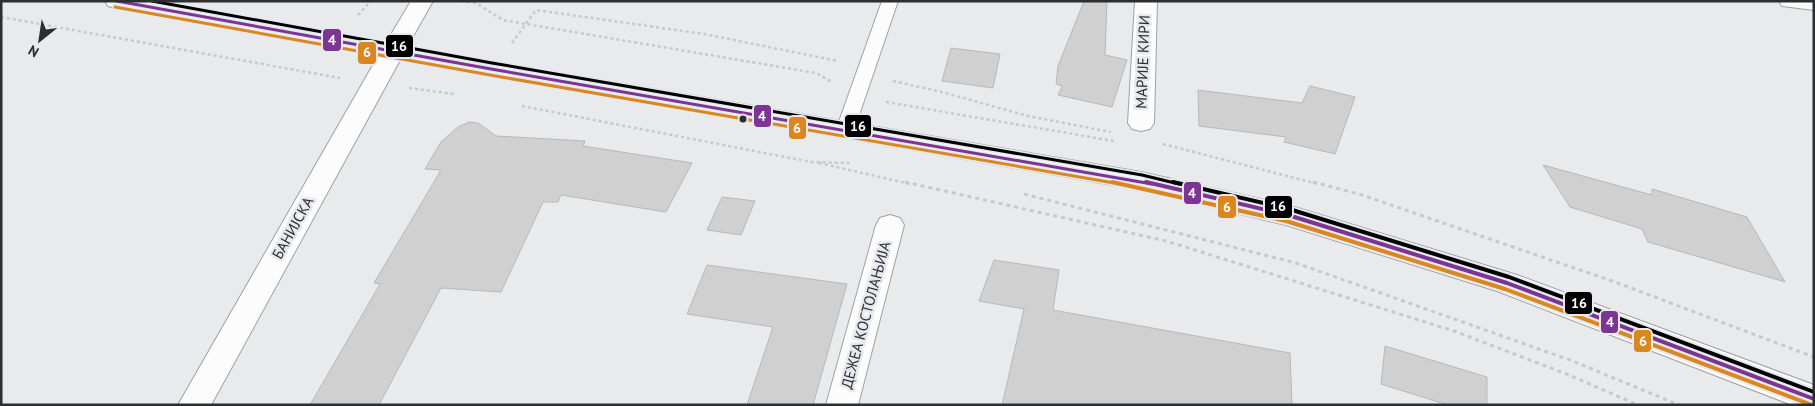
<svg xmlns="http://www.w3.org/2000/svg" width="1815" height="406" viewBox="0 0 1815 406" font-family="'PT Sans',sans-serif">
	<rect width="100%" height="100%" fill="#e8eaec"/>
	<!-- building -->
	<path fill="#d0d0d1" stroke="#b8b8b9" d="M 1084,1 L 1107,1 L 1105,55 L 1127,60 L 1112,107 L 1058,95 L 1062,86 L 1056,84 L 1058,66 Z
		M 951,48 L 1000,54 L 993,88 L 942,81 Z
		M 1310,86 L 1355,97 L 1335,154 L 1284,142 L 1286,137 L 1199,126 L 1198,90 L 1302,103 Z
		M 469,122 L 478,123 L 496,136 L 585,141 L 583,146 L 692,163 L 666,212 L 561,195 L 558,202 L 543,202 L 501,292 L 441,288 L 379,405 L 310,405 L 380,284 L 374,283 L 441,170 L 425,169 L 441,142 L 458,127 Z
		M 1543,165 L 1652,195 L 1652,189 L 1747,217 L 1785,282 L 1648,242 L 1642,229 L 1570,207 Z
		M 722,197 L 755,201 L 741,235 L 707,230 Z
		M 994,260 L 1059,270 L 1053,310 L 1290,353 L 1292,405 L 1002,405 L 1024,309 L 979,301 Z
		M 707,265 L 847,284 L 813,405 L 747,405 L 773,327 L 687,314 Z
		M 1385,346 L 1487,377 L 1487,405 L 1448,405 L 1381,384 Z"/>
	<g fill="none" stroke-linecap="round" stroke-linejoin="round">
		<!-- lane casing -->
		<g stroke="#a0a1a3" stroke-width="2">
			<path id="lane" d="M 882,1 L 898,1 L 854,130 L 852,134 L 845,136 L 838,134 L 836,130 Z"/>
		</g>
		<!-- street casing -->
		<g stroke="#a0a1a3" stroke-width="2">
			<path id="street" d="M 1135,1 L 1157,1 L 1154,123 L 1150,129 L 1141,131 L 1132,129 L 1128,123 Z
				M 1779,1 L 1814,1 L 1814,10 L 1782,6 Z
				M 393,44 L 401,46 L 405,51 L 211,405 L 178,405 L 381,51 L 385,46 Z
				M 890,215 L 900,218 L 904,225 L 858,405 L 826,405 L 876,225 L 880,218 Z"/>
		</g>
		<!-- secondary casing -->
		<g stroke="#a0a1a3" stroke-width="2">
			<path id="secondary" d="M 105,1 L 154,1 L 386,43 L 411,1 L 433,1 L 407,47 L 1141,172 L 1288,205 L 1517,275 L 1814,385 L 1814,405 L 1792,405 L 1497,291 L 1286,225 L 1141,190 L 491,76 L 116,8 L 108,6 Z"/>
		</g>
		<!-- path-far1 -->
		<path stroke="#c7c9ca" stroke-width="2.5" stroke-dasharray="3 3" stroke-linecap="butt" d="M 461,1 L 476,3 L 503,20 L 816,73 L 832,82
			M 358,15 L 371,1
			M 1,17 L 340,78
			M 512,43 L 536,10 L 704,34 L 838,61
			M 893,81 L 942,92 L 1028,116 L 1111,132
			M 409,88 L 454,94
			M 886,102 L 1114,141
			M 522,106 L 811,162 L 851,163
			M 1163,144 L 1318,184
			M 819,163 L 910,184"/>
		<!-- path -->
		<path stroke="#c7c9ca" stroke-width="3" stroke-dasharray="4 4" stroke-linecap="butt" d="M 905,182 L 1166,241 L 1454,331 L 1569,375 L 1638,405
			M 1313,182 L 1359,194 L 1615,282 L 1814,357
			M 1024,194 L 1296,263 L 1570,360 L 1679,405"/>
		<!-- lane -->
		<use href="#lane" fill="#fcfcfc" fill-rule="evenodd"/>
		<!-- street -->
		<use href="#street" fill="#fcfcfc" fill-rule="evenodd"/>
		<!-- secondary -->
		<use href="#secondary" fill="#fcfcfc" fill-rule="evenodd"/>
		<!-- bus-1-far1 casing -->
		<g stroke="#e6e9ee" stroke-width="6">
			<path id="bus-1-far1" d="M 117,1 L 491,69 L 1152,184"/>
		</g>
		<!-- bus-1 casing -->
		<g stroke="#e6e9ee" stroke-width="8">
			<path id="bus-1" d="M 1146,182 L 1288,215 L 1507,283 L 1814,399"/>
		</g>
		<!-- bus-2-far1 casing -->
		<g stroke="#e6e9ee" stroke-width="6">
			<path id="bus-2-far1" d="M 115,7 L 490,75 L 1120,184"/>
		</g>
		<!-- bus-2 casing -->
		<g stroke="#e6e9ee" stroke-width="8">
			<path id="bus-2" d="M 1112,182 L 1286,221 L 1505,289 L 1812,405"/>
		</g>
		<!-- bus-3-far1 casing -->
		<g stroke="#e6e9ee" stroke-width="6">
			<path id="bus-3-far1" d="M 152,1 L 492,63 L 1142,175 L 1179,184"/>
		</g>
		<!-- bus-3 casing -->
		<g stroke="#e6e9ee" stroke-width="8">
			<path id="bus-3" d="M 1173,182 L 1289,209 L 1509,277 L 1814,392"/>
		</g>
		<!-- bus-1-far1 -->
		<use href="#bus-1-far1" stroke="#7c3592" stroke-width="3"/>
		<!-- bus-1 -->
		<use href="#bus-1" stroke="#7c3592" stroke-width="4"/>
		<!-- bus-2-far1 -->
		<use href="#bus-2-far1" stroke="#d9871e" stroke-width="3"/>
		<!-- bus-2 -->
		<use href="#bus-2" stroke="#d9871e" stroke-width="4"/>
		<!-- bus-3-far1 -->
		<use href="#bus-3-far1" stroke="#000" stroke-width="3"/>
		<!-- bus-3 -->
		<use href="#bus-3" stroke="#000" stroke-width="4"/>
	</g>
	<!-- markers -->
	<circle fill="#2c2e2f" stroke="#e6e9ee" stroke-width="2" cx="743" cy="119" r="4.5"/>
	<g text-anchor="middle" stroke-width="5" stroke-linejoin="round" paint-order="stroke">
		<!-- street labels -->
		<g font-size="15" fill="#2c2e2f" stroke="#e6e9ee">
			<text transform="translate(1143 62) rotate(-88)" y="5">МАРИЈЕ КИРИ</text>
			<text transform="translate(293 228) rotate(-61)" y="5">БАНИЈСКА</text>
			<text transform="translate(866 315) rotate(-75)" y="5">ДЕЖЕА КОСТОЛАЊИЈА</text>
		</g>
	</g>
	<g stroke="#e6e9ee" stroke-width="2">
		<rect x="322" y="28" width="20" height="24" rx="5" fill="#7c3592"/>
		<rect x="385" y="34" width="29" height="24" rx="5" fill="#000"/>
		<rect x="357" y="41" width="20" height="24" rx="5" fill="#d9871e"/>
		<rect x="753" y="104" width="19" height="24" rx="5" fill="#7c3592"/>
		<rect x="844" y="114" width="28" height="24" rx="5" fill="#000"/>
		<rect x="788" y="116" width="19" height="24" rx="5" fill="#d9871e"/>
		<rect x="1183" y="181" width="19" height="24" rx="5" fill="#7c3592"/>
		<rect x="1264" y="195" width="29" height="24" rx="5" fill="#000"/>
		<rect x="1217" y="195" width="20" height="24" rx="5" fill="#d9871e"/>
		<rect x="1564" y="291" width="29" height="24" rx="5" fill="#000"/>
		<rect x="1600" y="310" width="19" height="24" rx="5" fill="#7c3592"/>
		<rect x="1633" y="329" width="19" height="24" rx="5" fill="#d9871e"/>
	</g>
	<g font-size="14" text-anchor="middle" font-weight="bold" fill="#fff">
		<text x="332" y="45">4</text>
		<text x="399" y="51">16</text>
		<text x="367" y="57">6</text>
		<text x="762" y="121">4</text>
		<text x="858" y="131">16</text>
		<text x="797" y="133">6</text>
		<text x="1192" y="198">4</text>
		<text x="1278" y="211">16</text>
		<text x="1227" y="212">6</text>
		<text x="1579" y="308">16</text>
		<text x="1610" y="327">4</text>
		<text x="1643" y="346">6</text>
	</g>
	<!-- border -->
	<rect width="1815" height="406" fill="none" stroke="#2c2e2f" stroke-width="5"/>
	<!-- north arrow -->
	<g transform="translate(40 40) rotate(210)" stroke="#e6e9ee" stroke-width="4" paint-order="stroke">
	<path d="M0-4L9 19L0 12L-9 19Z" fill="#2c2e2f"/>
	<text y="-8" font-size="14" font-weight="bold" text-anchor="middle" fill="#2c2e2f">N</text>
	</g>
</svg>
